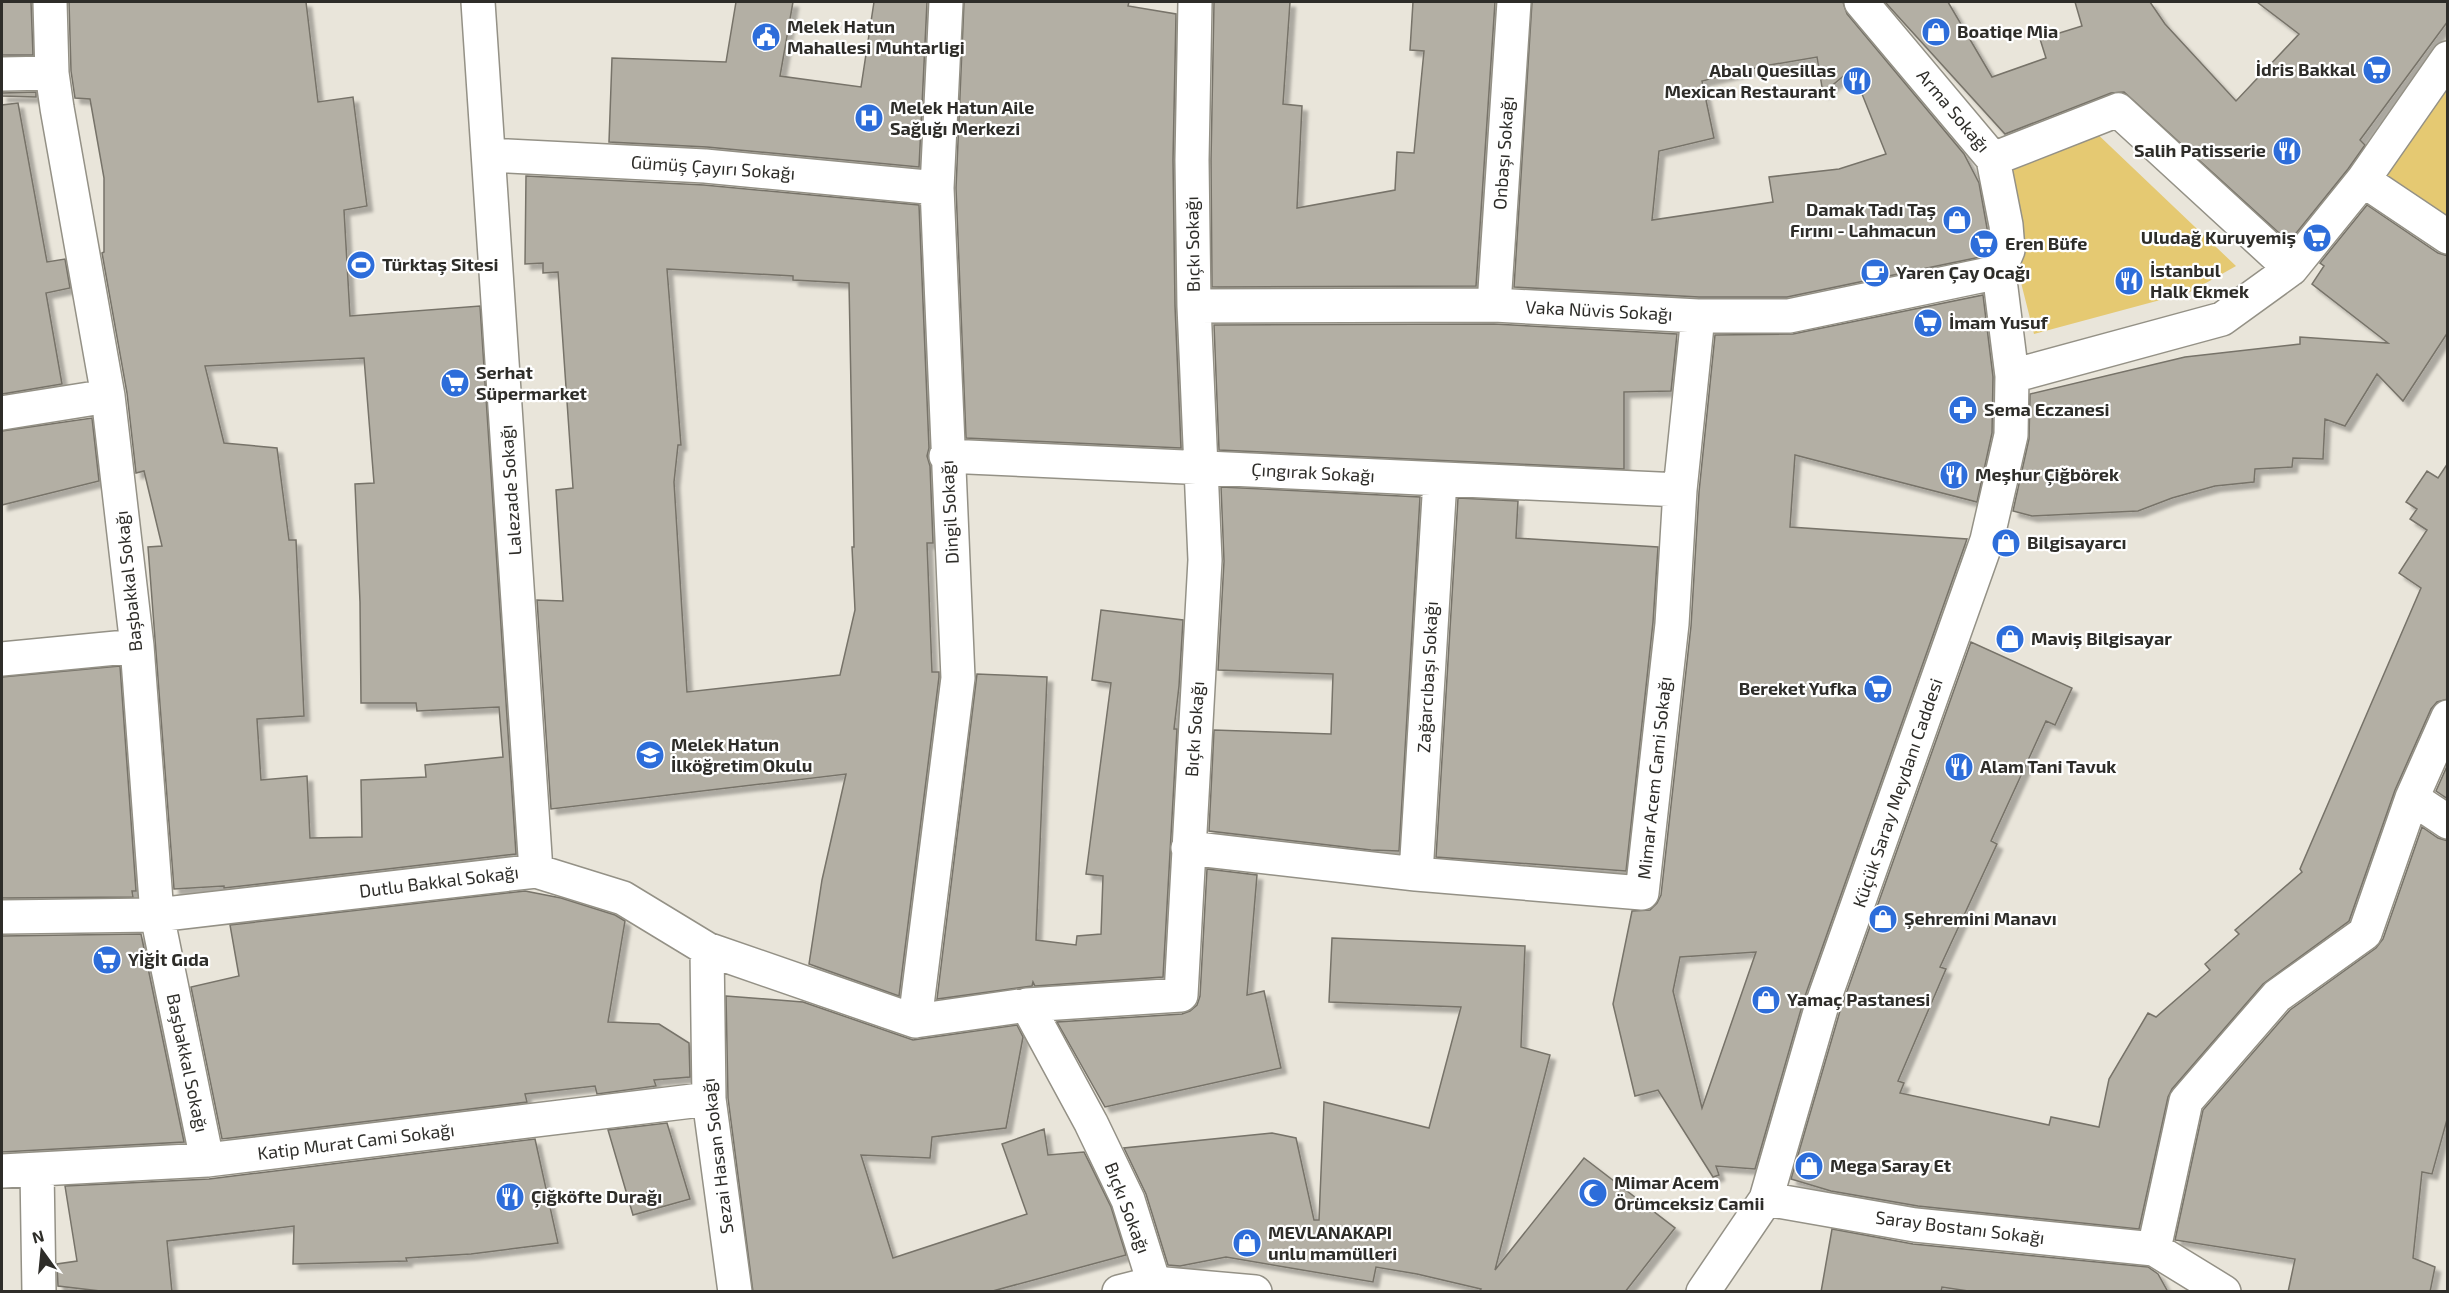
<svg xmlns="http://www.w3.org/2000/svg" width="2449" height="1293" viewBox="0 0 2449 1293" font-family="'Exo 2',sans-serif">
	<defs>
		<filter id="shadow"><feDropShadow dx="5.5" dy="5.5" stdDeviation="1.5" flood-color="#0004"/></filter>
	</defs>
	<rect width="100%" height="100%" fill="#e9e5da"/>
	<!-- green -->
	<path fill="#e5c972" d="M 2447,88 L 2447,219 L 2385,178 Z
		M 2090,127 L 2236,266 L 2190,292 L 2034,334 L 1993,172 Z"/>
	<!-- building -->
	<path fill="#b3afa4" stroke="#777369" stroke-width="1.5" fill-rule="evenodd" filter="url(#shadow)" d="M 2,2 L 31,2 L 33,55 L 2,55 Z
		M 69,2 L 306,2 L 318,102 L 353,97 L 367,206 L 344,210 L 350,316 L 480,306 L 516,854 L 224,888 L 224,886 L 174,889 L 148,547 L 162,546 L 144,471 L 136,473 L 127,393 L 102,253 L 104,252 L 104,178 L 90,99 L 75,98 L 71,71 ZM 364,358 L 374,483 L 355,484 L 360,602 L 361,703 L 416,703 L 417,711 L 499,707 L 503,757 L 425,765 L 426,777 L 361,780 L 362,837 L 310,838 L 307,776 L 261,780 L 257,719 L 304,716 L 296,540 L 289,540 L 277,448 L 224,443 L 205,366 Z
		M 736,2 L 793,2 L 780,76 L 861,87 L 874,2 L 927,2 L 919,167 L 707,147 L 609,142 L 612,58 L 726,62 Z
		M 964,2 L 1129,2 L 1128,6 L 1176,14 L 1173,160 L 1175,306 L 1181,448 L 966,438 L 956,188 Z
		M 1214,2 L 1290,2 L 1283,104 L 1302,106 L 1297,208 L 1395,190 L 1397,152 L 1414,153 L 1424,51 L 1410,50 L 1413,2 L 1495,2 L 1476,286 L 1212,287 L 1211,160 Z
		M 1532,2 L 1843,2 L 1847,14 L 1964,154 L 1979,183 L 1987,228 L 1989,247 L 1985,256 L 1787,297 L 1699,297 L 1514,287 ZM 1817,57 L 1823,93 L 1852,69 L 1886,154 L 1839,169 L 1769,177 L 1773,202 L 1652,220 L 1659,151 L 1714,138 L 1702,81 L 1764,66 Z
		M 1885,2 L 1948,2 L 1992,77 L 2046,58 L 2040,39 L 2082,26 L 2075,2 L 2150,2 L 2165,24 L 2236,101 L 2299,34 L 2257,2 L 2448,2 L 2448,21 L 2360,140 L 2365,145 L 2348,169 L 2289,242 L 2124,92 L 2111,93 L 2005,134 Z
		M 36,92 L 36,97 L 2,96 L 2,93 Z
		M 18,103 L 47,262 L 65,259 L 70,288 L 46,293 L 62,384 L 2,394 L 2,105 Z
		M 526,176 L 704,185 L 919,205 L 929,448 L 927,456 L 930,466 L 933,543 L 927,543 L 932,672 L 939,672 L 939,677 L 899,996 L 809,964 L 822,880 L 846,774 L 551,809 L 537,600 L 563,601 L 556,490 L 573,488 L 558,272 L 543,273 L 543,263 L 525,264 ZM 667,269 L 793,276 L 793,280 L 849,283 L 854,547 L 852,547 L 855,610 L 840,675 L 687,692 L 674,482 L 678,445 L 681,445 Z
		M 2367,205 L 2438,253 L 2448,256 L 2448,332 L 2403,401 L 2377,374 L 2345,426 L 2325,419 L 2323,459 L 2293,458 L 2292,467 L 2255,469 L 2254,482 L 2215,486 L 2172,498 L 2138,511 L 2032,516 L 2013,511 L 2029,439 L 2030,394 L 2185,357 L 2300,344 L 2300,337 L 2388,343 L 2312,284 L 2324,266 L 2320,263 Z
		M 1983,295 L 1993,377 L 1992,433 L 1977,502 L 1795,455 L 1790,527 L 1967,539 L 1804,999 L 1755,1169 L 1716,1166 L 1719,1175 L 1713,1177 L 1658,1090 L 1635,1096 L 1613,1004 L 1632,911 L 1650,910 L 1657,903 L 1661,895 L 1691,626 L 1699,492 L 1715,335 L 1793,334 ZM 1756,952 L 1702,1108 L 1673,991 L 1680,957 Z
		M 1494,324 L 1677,334 L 1671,391 L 1624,392 L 1624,469 L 1219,450 L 1214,325 Z
		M 92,418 L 99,481 L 2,505 L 2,431 Z
		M 2448,463 L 2448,699 L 2437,702 L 2431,709 L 2395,790 L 2349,921 L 2263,984 L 2172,1089 L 2168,1097 L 2139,1229 L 1918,1206 L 1831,1191 L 1791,1179 L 1840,1011 L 1971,642 L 2072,688 L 2055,725 L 2046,721 L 1991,841 L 1997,844 L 1940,967 L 1946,969 L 1898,1081 L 1904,1083 L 1900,1093 L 2049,1125 L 2051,1117 L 2099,1127 L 2109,1079 L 2148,1013 L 2156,1017 L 2210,970 L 2205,964 L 2239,934 L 2235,930 L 2302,872 L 2300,869 L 2421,588 L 2399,573 L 2427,530 L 2410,519 L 2417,509 L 2406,502 L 2427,471 L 2438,478 Z
		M 1221,487 L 1420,497 L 1399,851 L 1371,850 L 1209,831 L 1214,730 L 1331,734 L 1333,674 L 1218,670 L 1224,561 Z
		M 1458,498 L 1518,501 L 1516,538 L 1658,547 L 1653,622 L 1626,871 L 1436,857 Z
		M 1101,610 L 1183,620 L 1179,686 L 1174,729 L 1177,729 L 1163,977 L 1035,986 L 1033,982 L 1032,986 L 937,999 L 977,674 L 1047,677 L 1036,940 L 1076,945 L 1077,936 L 1101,934 L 1103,876 L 1086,874 L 1111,683 L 1092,680 Z
		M 120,666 L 136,891 L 132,891 L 133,897 L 2,898 L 2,677 Z
		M 2448,764 L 2448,799 L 2436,791 Z
		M 2422,827 L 2438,838 L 2448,841 L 2448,1116 L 2432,1174 L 2422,1172 L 2413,1258 L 2435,1267 L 2430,1292 L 2288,1292 L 2295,1259 L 2175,1240 L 2203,1110 L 2290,1010 L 2376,948 L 2383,939 Z
		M 1207,869 L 1257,875 L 1247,995 L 1264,991 L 1281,1068 L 1105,1107 L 1057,1022 L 1182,1014 L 1190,1011 L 1197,1005 L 1200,996 Z
		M 525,891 L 561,898 L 615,915 L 625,921 L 608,1022 L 659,1024 L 689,1043 L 690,1077 L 654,1080 L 656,1086 L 597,1094 L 595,1086 L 525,1094 L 527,1102 L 222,1139 L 191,987 L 239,976 L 230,925 Z
		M 141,934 L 184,1142 L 2,1152 L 2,936 Z
		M 1332,938 L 1525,946 L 1521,1047 L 1550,1055 L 1495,1270 L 1584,1158 L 1675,1228 L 1625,1292 L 1479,1292 L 1481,1289 L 1417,1274 L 1376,1267 L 1373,1282 L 1226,1257 L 1180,1266 L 1168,1265 L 1146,1194 L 1124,1148 L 1272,1133 L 1296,1138 L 1314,1220 L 1319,1220 L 1324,1102 L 1429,1128 L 1461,1007 L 1329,1002 Z
		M 726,996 L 803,1002 L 913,1040 L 1017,1025 L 1023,1037 L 1006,1128 L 932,1137 L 930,1158 L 861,1155 L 893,1258 L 1027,1214 L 1002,1144 L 1044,1129 L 1048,1155 L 1084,1152 L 1111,1207 L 1126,1255 L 989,1292 L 753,1292 L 728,1098 Z
		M 667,1123 L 690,1199 L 633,1215 L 608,1130 Z
		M 535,1139 L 558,1243 L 471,1254 L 406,1258 L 407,1261 L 293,1264 L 294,1226 L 167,1241 L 172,1292 L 109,1292 L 58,1286 L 57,1264 L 77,1261 L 65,1186 L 209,1179 Z
		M 1832,1229 L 1913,1244 L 2148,1267 L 2158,1274 L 2168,1292 L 1975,1292 L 1942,1287 L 1941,1292 L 1821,1292 Z"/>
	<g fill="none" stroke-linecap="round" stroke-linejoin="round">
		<!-- minor casing -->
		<g stroke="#949186" stroke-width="36">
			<path id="minor" d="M 50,2 L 52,73 L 57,108 L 108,396 L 137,646 L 157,915 L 207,1160
				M 478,2 L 536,871
				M 2,74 L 52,73
				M 489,155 L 705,166 L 937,188
				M 1993,159 L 2118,110 L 2291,269
				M 2363,180 L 2448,237
				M 1494,305 L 1514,2
				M 1194,306 L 1494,305 L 1698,316 L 1789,316 L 1999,272
				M 2012,376 L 2222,319 L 2291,269 L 2363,180 L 2448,58
				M 2,413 L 108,396
				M 946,456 L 1680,490
				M 2,659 L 137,646
				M 2412,798 L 2448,822
				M 1188,848 L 1416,874 L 1642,893 L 1672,624 L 1680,490 L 1698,316
				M 1416,874 L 1440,480
				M 2,917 L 157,915 L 536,871 L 623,898 L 707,949 L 915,1021 L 1027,1005
				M 707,949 L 709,1099 L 735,1292
				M 915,1021 L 958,678 L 937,188 L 946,2
				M 37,1170 L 39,1292
				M 2,1171 L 207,1160 L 709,1099
				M 1766,1199 L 1915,1225 L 2154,1249
				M 1154,1283 L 1128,1200 L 1091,1123 L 1027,1005 L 1181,995 L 1205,560 L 1194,306 L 1192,160 L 1195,2
				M 1703,1292 L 1766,1199 L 1822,1005 L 1987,540 L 2011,435 L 2012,376 L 1999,272 L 2008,250 L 2006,225 L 1993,159 L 1861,2
				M 2224,1292 L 2154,1249 L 2186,1101 L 2277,996 L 2365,933 L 2412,798 L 2448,717"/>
		</g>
		<!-- major casing -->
		<g stroke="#949186" stroke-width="36">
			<path id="major" d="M 1119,1292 L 1154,1283 L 1255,1292"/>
		</g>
		<!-- minor -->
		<use href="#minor" stroke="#fff" stroke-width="33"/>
		<!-- major -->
		<use href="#major" stroke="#fff" stroke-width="33"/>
	</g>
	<!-- icons -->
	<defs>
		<g id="shop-disc" transform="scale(1.5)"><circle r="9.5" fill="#2d6dda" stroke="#fff"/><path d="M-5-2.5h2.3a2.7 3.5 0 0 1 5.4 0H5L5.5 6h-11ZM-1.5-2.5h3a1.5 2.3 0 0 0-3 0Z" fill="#fff"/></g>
		<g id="civic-disc" transform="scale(1.5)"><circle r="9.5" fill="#2d6dda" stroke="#fff"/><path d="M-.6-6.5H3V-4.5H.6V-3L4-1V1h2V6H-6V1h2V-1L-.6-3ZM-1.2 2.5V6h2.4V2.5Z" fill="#fff"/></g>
		<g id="supermarket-disc" transform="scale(1.5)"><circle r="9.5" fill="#2d6dda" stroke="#fff"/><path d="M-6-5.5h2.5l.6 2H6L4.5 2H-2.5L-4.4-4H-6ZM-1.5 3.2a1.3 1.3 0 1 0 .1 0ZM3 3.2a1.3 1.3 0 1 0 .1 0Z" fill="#fff"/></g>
		<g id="restaurant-disc" transform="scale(1.5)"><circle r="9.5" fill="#2d6dda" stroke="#fff"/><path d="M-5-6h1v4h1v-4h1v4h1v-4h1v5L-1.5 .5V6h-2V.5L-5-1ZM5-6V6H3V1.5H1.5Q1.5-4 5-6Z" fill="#fff"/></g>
		<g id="hospital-disc" transform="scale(1.5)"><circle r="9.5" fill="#2d6dda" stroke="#fff"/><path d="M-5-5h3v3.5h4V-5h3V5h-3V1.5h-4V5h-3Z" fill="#fff"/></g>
		<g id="stadium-disc" transform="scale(1.5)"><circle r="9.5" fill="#2d6dda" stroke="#fff"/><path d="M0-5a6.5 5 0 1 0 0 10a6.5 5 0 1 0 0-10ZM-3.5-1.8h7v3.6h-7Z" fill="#fff"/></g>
		<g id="cafe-disc" transform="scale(1.5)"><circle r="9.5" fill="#2d6dda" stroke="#fff"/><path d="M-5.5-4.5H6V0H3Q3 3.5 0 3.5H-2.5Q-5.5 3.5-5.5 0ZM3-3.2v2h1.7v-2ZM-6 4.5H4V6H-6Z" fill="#fff"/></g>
		<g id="pharmacy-disc" transform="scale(1.5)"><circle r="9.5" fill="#2d6dda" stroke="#fff"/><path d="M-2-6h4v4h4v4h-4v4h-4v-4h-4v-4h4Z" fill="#fff"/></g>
		<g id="school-disc" transform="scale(1.5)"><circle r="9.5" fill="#2d6dda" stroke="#fff"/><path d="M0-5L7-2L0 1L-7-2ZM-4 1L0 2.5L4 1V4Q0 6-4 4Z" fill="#fff"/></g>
		<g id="mosque-disc" transform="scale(1.5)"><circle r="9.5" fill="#2d6dda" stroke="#fff"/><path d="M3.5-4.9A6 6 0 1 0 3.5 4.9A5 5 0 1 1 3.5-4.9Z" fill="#fff"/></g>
	</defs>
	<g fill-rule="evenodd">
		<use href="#shop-disc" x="1936" y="32"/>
		<use href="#civic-disc" x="766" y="37"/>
		<use href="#supermarket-disc" x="2377" y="70"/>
		<use href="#restaurant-disc" x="1857" y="81"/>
		<use href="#hospital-disc" x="869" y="118"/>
		<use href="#restaurant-disc" x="2287" y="151"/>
		<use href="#shop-disc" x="1957" y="220"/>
		<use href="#supermarket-disc" x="2317" y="238"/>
		<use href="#supermarket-disc" x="1984" y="244"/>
		<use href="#stadium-disc" x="361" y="265"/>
		<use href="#cafe-disc" x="1875" y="273"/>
		<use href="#restaurant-disc" x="2129" y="281"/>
		<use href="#supermarket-disc" x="1928" y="323"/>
		<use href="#supermarket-disc" x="455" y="383"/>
		<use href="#pharmacy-disc" x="1963" y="410"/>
		<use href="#restaurant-disc" x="1954" y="475"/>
		<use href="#shop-disc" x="2006" y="543"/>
		<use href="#shop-disc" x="2010" y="639"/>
		<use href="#supermarket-disc" x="1878" y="689"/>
		<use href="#school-disc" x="650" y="755"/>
		<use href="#restaurant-disc" x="1959" y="767"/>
		<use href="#shop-disc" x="1883" y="919"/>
		<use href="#supermarket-disc" x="107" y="960"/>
		<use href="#shop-disc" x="1766" y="1000"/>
		<use href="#shop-disc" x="1809" y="1166"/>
		<use href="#mosque-disc" x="1593" y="1193"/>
		<use href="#restaurant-disc" x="510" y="1197"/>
		<use href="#shop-disc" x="1247" y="1243"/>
	</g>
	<g text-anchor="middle" stroke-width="4.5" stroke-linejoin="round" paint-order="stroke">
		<!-- poi labels -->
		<g font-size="18" font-weight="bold" fill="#2e2d29" stroke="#fff" text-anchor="start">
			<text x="787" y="33">Melek Hatun<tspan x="787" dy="21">Mahallesi Muhtarligi</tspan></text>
			<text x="1957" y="38">Boatiqe Mia</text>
			<text x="2356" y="76" text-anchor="end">İdris Bakkal</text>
			<text x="1836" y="77" text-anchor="end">Abalı Quesillas<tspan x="1836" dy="21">Mexican Restaurant</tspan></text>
			<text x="890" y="114">Melek Hatun Aile<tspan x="890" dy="21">Sağlığı Merkezi</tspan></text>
			<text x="2266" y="157" text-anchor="end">Salih Patisserie</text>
			<text x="1936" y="216" text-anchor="end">Damak Tadı Taş<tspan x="1936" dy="21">Fırını - Lahmacun</tspan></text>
			<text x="2296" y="244" text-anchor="end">Uludağ Kuruyemiş</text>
			<text x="2005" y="250">Eren Büfe</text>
			<text x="382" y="271">Türktaş Sitesi</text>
			<text x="2150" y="277">İstanbul<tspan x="2150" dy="21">Halk Ekmek</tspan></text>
			<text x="1896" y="279">Yaren Çay Ocağı</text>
			<text x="1949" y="329">İmam Yusuf</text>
			<text x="476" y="379">Serhat<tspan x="476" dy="21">Süpermarket</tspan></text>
			<text x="1984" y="416">Sema Eczanesi</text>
			<text x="1975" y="481">Meşhur Çiğbörek</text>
			<text x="2027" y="549">Bilgisayarcı</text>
			<text x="2031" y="645">Maviş Bilgisayar</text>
			<text x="1857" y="695" text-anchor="end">Bereket Yufka</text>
			<text x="671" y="751">Melek Hatun<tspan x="671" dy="21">İlköğretim Okulu</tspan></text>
			<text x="1980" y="773">Alam Tani Tavuk</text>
			<text x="1904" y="925">Şehremini Manavı</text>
			<text x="128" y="966">Yİğİt Gıda</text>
			<text x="1787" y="1006">Yamaç Pastanesi</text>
			<text x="1830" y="1172">Mega Saray Et</text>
			<text x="1614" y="1189">Mimar Acem<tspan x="1614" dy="21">Örümceksiz Camii</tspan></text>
			<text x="531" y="1203">Çiğköfte Durağı</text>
			<text x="1268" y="1239">MEVLANAKAPI<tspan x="1268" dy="21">unlu mamülleri</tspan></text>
		</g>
		<!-- street labels -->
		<g font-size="18" fill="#2e2d29" stroke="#fff">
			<text transform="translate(1953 111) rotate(50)" y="6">Arma Sokağı</text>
			<text transform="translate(1504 153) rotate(-86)" y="6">Onbaşı Sokağı</text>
			<text transform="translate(713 168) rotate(4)" y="6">Gümüş Çayırı Sokağı</text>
			<text transform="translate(1193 244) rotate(-91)" y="6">Bıçkı Sokağı</text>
			<text transform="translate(1599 311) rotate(3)" y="6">Vaka Nüvis Sokağı</text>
			<text transform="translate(1313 473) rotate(3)" y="6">Çıngırak Sokağı</text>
			<text transform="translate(511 490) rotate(-94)" y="6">Lalezade Sokağı</text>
			<text transform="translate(950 512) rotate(-93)" y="6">Dingil Sokağı</text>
			<text transform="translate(129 581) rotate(-96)" y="6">Başbakkal Sokağı</text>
			<text transform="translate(1428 677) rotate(-87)" y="6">Zağarcıbaşı Sokağı</text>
			<text transform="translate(1195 729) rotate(-86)" y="6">Bıçkı Sokağı</text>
			<text transform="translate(1655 778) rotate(-84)" y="6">Mimar Acem Cami Sokağı</text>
			<text transform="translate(1898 793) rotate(-71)" y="6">Küçük Saray Meydanı Caddesi</text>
			<text transform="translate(439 882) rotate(-7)" y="6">Dutlu Bakkal Sokağı</text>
			<text transform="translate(187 1063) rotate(78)" y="6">Başbakkal Sokağı</text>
			<text transform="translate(356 1142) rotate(-7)" y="6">Katip Murat Cami Sokağı</text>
			<text transform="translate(718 1156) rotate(-97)" y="6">Sezai Hasan Sokağı</text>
			<text transform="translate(1127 1208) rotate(69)" y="6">Bıçkı Sokağı</text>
			<text transform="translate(1960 1228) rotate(7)" y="6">Saray Bostanı Sokağı</text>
		</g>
	</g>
	<!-- border -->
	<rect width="2449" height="1293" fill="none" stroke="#2e2d29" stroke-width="6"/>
	<!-- north arrow -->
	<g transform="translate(42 1251) rotate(345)" stroke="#ffffff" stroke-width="4.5" paint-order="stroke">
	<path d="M0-4.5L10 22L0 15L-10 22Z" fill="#2e2d29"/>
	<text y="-9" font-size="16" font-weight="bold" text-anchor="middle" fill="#2e2d29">N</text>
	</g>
</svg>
